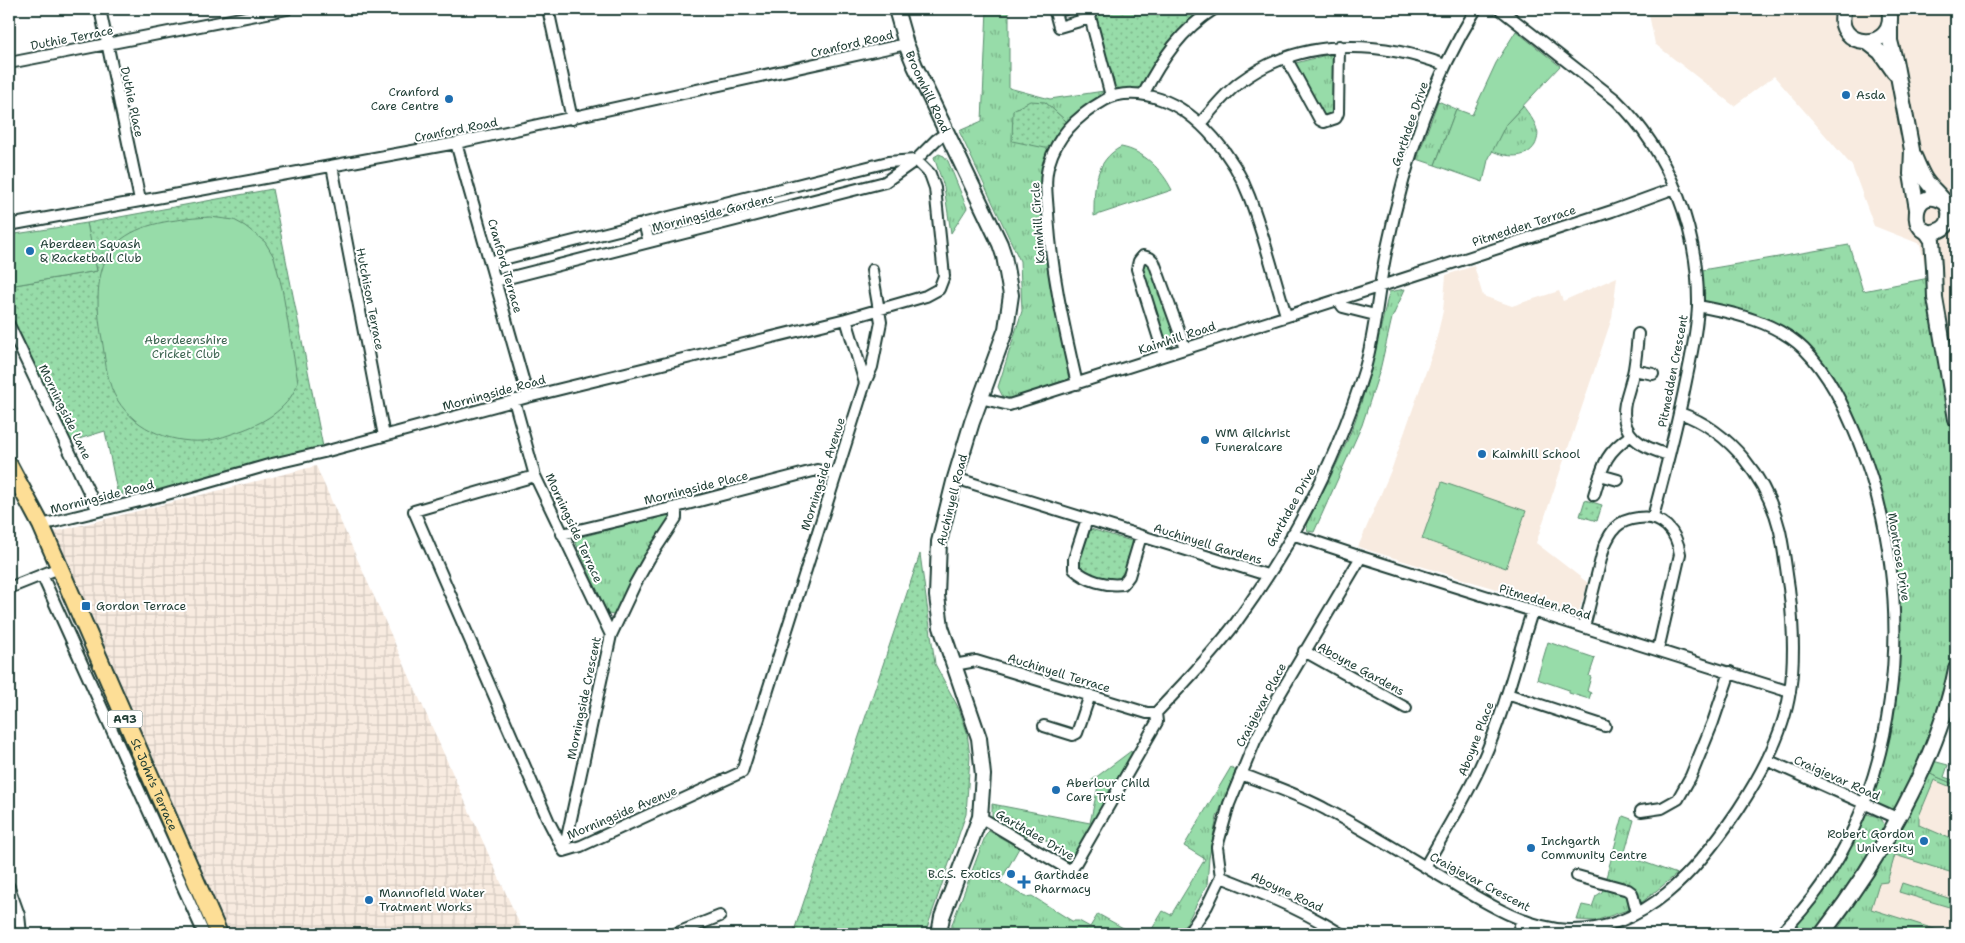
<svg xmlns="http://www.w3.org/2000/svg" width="1965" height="943" viewBox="0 0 1965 943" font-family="'Shantell Sans',sans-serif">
	<defs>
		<pattern id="industrial-grid" width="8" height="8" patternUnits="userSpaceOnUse" patternTransform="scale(1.25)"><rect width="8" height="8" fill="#f8ebe0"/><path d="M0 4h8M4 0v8" fill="none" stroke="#d4cac1"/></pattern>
		<pattern id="grass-tufts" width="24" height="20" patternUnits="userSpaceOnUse" patternTransform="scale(1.25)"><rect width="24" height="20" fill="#97dca9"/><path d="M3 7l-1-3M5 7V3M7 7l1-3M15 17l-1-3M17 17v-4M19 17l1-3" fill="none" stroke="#7bb48a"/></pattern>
		<pattern id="park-dots" width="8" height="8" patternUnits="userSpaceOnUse" patternTransform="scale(1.25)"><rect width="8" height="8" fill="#97dca9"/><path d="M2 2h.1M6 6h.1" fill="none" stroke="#7bb48a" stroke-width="1.8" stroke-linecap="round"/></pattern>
	</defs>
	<rect width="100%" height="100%" fill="#fff"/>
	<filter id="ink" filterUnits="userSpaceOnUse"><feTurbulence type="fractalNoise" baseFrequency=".02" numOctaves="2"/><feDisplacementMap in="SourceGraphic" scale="10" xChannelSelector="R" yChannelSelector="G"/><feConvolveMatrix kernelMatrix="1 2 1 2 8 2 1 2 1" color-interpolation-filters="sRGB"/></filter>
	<g filter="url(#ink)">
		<!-- built -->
		<path fill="#f8ebe0" d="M 1648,9 L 1956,9 L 1956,393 L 1920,244 L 1874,226 L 1852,166 L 1774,76 L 1734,106 L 1655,44 Z
			M 1474,266 L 1483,296 L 1512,306 L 1559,291 L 1563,301 L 1617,277 L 1612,318 L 1536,543 L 1588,583 L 1578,614 L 1358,547 L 1392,468 L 1434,349 L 1443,311 L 1446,275 Z
			M 1928,773 L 1956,785 L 1956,934 L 1831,934 L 1840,926 L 1884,858 L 1883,856 Z"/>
		<!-- industrial -->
		<path fill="url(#industrial-grid)" d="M 316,466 L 524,934 L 228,934 L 54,532 Z"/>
		<!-- grass -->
		<path fill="url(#grass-tufts)" stroke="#5b8c6e" d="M 987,9 L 1009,9 L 1009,88 L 1050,99 L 1104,91 L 1067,122 L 1045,102 L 1050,149 L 1041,182 L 1041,209 L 1045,244 L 1071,381 L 1011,401 L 1004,399 L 998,387 L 1022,311 L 1020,261 L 959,131 L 982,121 Z
			M 1326,55 L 1335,55 L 1337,58 L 1333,115 L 1327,117 L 1320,114 L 1295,66 L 1296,63 Z
			M 1438,101 L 1456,109 L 1435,165 L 1417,159 Z
			M 1523,106 C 1528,113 1535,121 1537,130 C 1539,134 1537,141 1535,145 C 1526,160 1506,157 1492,151 L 1506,124 Z
			M 1121,147 C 1144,151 1162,170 1172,190 L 1094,216 C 1094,189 1094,161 1121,147 Z
			M 939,154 L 944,156 L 948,161 L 967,208 L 951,233 L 944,187 L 934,157 Z
			M 1849,245 L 1863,291 L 1934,277 L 1956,419 L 1956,669 L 1897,818 L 1864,804 L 1880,748 L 1894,609 L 1874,489 L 1824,373 L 1778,330 L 1698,306 L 1696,271 Z
			M 1147,262 L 1156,274 L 1179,342 L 1166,346 L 1143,278 L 1143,264 Z
			M 1405,289 L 1392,318 L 1380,370 L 1362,425 L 1314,532 L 1308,531 L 1306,525 C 1323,491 1342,457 1355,421 C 1370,379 1379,335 1389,292 Z
			M 667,514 L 670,518 L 636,569 L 614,615 L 608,614 L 574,539 Z
			M 1131,751 L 1132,758 L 1076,857 L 1070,861 L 1063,861 L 1067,853 L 1031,831 L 1027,836 L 1021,836 L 992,819 L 992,804 L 1090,823 L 1098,786 L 1091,781 Z
			M 1231,767 L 1236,770 L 1217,817 L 1209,858 L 1207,885 L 1186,924 L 1176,934 L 1149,934 L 1163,911 L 1171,915 L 1205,859 L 1184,846 Z
			M 1928,773 L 1956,785 L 1956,789 L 1934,780 L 1919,816 L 1919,825 L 1956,841 L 1956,874 L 1895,855 L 1887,882 L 1879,883 L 1871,909 L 1950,934 L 1831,934 L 1840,926 L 1884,858 L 1883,856 Z
			M 1868,814 C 1874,817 1883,815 1884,826 C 1862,864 1839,899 1812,934 L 1785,934 C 1819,902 1841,865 1860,822 L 1864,816 Z
			M 1623,816 L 1634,820 L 1624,855 L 1677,874 L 1636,907 L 1595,921 L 1577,920 L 1582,905 L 1592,907 L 1596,896 L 1602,892 Z
			M 989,831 L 1019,848 L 1000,882 L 1025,897 L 1032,896 L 1072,921 L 1079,921 L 1090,927 L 1098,914 L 1134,934 L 951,934 L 952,924 L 986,834 Z
			M 1902,883 L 1951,899 L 1949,907 L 1899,892 Z"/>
		<!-- park -->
		<path fill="url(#park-dots)" stroke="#5b8c6e" d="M 1088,9 L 1214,9 L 1201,17 L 1144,93 L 1111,96 Z
			M 1030,101 L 1045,102 L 1067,122 L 1054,139 L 1050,149 L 1012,141 L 1013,110 Z
			M 272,189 L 324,452 L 136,502 L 117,491 L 105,431 L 69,442 L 9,325 L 9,286 L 97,271 L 87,223 Z
			M 1585,500 L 1602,505 L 1597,521 L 1580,516 Z
			M 1087,528 L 1135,542 C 1132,554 1129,585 1110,582 C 1100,580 1089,574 1080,570 L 1078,564 Z
			M 920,554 L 935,664 L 959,709 L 967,732 L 970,757 L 966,814 L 927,928 L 927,934 L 793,934 Z"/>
		<!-- garden -->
		<path fill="#97dca9" stroke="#5b8c6e" d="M 1516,31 L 1560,66 L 1506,124 L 1488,160 L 1483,182 L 1435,165 L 1456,109 L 1472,115 L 1496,63 Z
			M 210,217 L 234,220 L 245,226 L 265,242 L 274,257 L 282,288 L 298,382 C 290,407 267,421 243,430 C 231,434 217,440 203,441 C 167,443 131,427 114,394 C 106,377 105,357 102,339 C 96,307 93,261 122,239 C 146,221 181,219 210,217 Z
			M 87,223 L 97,271 L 9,286 L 9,235 Z
			M 1442,482 L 1526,511 L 1506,568 L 1422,539 Z
			M 1548,642 L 1595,658 L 1589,676 L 1591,677 L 1587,691 L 1591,693 L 1589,699 L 1569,693 L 1569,690 L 1537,679 Z
			M 1933,761 L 1948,765 L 1944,777 L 1956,781 L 1956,785 L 1928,773 Z"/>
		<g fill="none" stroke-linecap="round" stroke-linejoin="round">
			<!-- street casing -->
			<g stroke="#1f3d34" stroke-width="14">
				<path id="street" d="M 100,9 L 140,200
					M 548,9 L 572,119
					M 1065,9 L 1055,12 L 1059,27 L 1090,18
					M 1088,9 L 1111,96
					M 1500,9 L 1616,100 C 1670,152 1699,232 1698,306 C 1697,331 1691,357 1686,381 C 1677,427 1665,472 1653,517
					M 1286,58 L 1320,120 L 1324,122 L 1336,118 L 1338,113 L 1339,46
					M 9,63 L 287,9
					M 1144,93 C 1161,60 1182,29 1214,9
					M 1200,124 C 1213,109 1224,94 1240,82 C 1300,37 1378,40 1445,65
					M 456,143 L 528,397
					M 332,166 L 384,436
					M 644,223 L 649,242
					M 9,225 L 456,143 L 906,44
					M 491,262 L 888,162 L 915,160
					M 496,281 L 885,182 L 916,160
					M 1338,300 L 1343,307 L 1375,315
					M 1698,306 C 1735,313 1776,322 1804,349 C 1829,374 1845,408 1858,440 C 1922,596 1905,813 1780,934
					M 846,319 L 865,383
					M 9,325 L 98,511
					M 1638,334 C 1637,346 1636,357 1634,369 C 1632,380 1628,391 1625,403 C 1619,436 1641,447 1669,455
					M 1164,355 L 1137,269 L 1139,261 L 1143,256 L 1150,258 L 1154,262 L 1185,348
					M 1634,370 L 1653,374
					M 1077,384 C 1064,327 1051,271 1048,213 C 1047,196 1044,179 1049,164 C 1057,135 1080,114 1105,100 C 1121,91 1143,93 1160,99 C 1199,112 1235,158 1249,196 C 1264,235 1274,276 1286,315
					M 980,398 L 1009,405 L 1403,279 L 1612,211 L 1675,188
					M 514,400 L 535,476 L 611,635
					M 1600,475 L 1618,480
					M 535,476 L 414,511 L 549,822 L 564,851 L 581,846 L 742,772 L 865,383 L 872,367 L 881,322 L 872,270
					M 955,478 L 1267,575
					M 1594,495 C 1603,466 1604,454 1630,436
					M 1087,519 L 1074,559 L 1074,569 C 1087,581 1106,586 1123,584 L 1129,576 L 1141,536
					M 41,525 L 160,496 L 272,464 L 324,452 L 528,397 L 846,319 L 926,296 L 939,289 L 944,276 L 935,188 L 930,174 L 916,160 L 936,140 L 946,133
					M 562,534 L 676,507 L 817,470 L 836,474
					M 1292,534 L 1361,557 L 1790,692
					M 42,575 L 204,934
					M 9,588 L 59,568
					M 1584,627 L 1604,547 C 1607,540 1611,532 1616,527 C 1622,521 1630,519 1638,518 C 1662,514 1677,532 1680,554 L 1658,650
					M 1304,651 L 1406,708
					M 954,665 L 976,661 L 1147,713 L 1156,713
					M 1507,694 L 1605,726
					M 1156,713 C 1183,684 1211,656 1235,624 C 1291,547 1337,460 1365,368 C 1376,329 1378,288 1387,248 C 1404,165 1431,82 1476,9
					M 1044,726 L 1073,735 L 1077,733 L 1090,695
					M 1767,760 L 1897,818
					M 1241,774 C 1270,785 1300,795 1327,810 C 1369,832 1408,857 1449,881 C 1485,902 1524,928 1568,930 C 1646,932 1698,869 1738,810 C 1761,775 1784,733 1790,691 C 1795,658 1793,621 1789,588 C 1786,569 1784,550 1780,531 C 1767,479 1731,431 1680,413
					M 1641,811 L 1662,808 L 1678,799 L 1691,776 L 1713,722 L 1730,672
					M 980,817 L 1071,871 L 1157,722 L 1156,713
					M 564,851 L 611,635 L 635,584 L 649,559 L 676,518 L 676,507
					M 1425,867 C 1445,831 1467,797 1483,760 C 1504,713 1516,661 1532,612
					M 1577,876 L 1628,890 L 1632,893 L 1637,913
					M 1221,877 L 1217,847 L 1229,804 L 1255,741 L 1274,704 L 1361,557
					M 1221,877 C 1263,893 1303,910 1341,934
					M 9,887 L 19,915 L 21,934
					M 675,934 L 720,916
					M 1188,934 L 1207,906 L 1221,877
					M 1517,934 L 1522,920"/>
			</g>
			<!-- secondary casing -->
			<g stroke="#1f3d34" stroke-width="18">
				<g id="secondary">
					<path id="s1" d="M 896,9 L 906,44 L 915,66 L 1000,244 L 1004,256 L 1011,295 L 1006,329 L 972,422 L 955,478 L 939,542 L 937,596 L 941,627 L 979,738 L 983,775 L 980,817 L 942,917 L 939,934"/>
					<path d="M 1844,9 C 1831,50 1899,54 1889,9"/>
					<path d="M 1890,25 L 1890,41 L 1895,60 L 1912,150 L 1911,174 L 1917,209"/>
					<path d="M 1867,42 L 1880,52 L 1894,72"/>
					<path d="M 1913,154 C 1917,162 1920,171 1925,179 C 1932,191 1952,202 1949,217 C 1949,224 1944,229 1937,231 C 1907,241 1911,182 1944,202"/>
					<path d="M 1926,231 L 1932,240 L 1934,267 L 1935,298 L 1956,419"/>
					<path d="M 1822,934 C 1879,860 1938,761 1956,669"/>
				</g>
			</g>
			<!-- primary casing -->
			<g stroke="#1f3d34" stroke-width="20">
				<g id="primary">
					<path id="s2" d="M 9,465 L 41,525 L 219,934"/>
				</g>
			</g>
			<!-- street -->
			<use href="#street" stroke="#fff" stroke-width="10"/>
			<!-- secondary -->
			<use href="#secondary" stroke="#fff" stroke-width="14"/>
			<!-- primary -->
			<use href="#primary" stroke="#fdde96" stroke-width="16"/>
		</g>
	</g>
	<!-- markers -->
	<g fill="#1f6fb2" stroke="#fff" stroke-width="2">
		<circle cx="1846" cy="95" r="5"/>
		<circle cx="449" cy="99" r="5"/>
		<circle cx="30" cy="251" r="5"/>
		<circle cx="1205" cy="440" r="5"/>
		<circle cx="1482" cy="454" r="5"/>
		<rect x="81" y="601" width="10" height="10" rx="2.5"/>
		<circle cx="1056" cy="790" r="5"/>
		<circle cx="1924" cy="841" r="5"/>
		<circle cx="1531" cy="848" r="5"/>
		<circle cx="1011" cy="874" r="5"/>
		<path d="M1021.5 874.5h5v5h5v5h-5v5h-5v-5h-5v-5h5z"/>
		<circle cx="369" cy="900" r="5"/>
	</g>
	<g text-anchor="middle" stroke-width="4" stroke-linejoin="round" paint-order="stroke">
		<!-- shield labels -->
		<rect fill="#fff" stroke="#627771" stroke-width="1" x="107.5" y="710.5" width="35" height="17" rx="4"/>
		<g font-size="11" font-weight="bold" fill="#1f3d34">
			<text x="125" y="723">A93</text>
		</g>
		<!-- street labels -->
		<g font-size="12" fill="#1f3d34" stroke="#fff">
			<text transform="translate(72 38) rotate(-11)" y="4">Duthie Terrace</text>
			<text transform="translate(852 44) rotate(-13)" y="4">Cranford Road</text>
			<text dy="4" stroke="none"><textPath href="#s1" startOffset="89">Broomhill Road</textPath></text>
			<text transform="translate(132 102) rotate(78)" y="4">Duthie Place</text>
			<text transform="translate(1410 124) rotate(-71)" y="4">Garthdee Drive</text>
			<text transform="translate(456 130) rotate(-11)" y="4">Cranford Road</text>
			<text transform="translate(713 213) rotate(-14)" y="4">Morningside Gardens</text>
			<text transform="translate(1038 223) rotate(-94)" y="4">Kaimhill Circle</text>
			<text transform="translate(1524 226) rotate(-18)" y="4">Pitmedden Terrace</text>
			<text transform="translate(505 266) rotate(74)" y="4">Cranford Terrace</text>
			<text transform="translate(370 299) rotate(79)" y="4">Hutchison Terrace</text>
			<text transform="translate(1177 338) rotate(-18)" y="4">Kaimhill Road</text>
			<text transform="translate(1673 371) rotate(-79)" y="4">Pitmedden Crescent</text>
			<text transform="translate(494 393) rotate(-15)" y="4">Morningside Road</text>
			<text transform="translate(65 412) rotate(64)" y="4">Morningside Lane</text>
			<text transform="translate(823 474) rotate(-72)" y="4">Morningside Avenue</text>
			<text transform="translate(696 488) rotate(-14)" y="4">Morningside Place</text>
			<text transform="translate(102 497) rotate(-14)" y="4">Morningside Road</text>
			<text transform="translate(952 500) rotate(-76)" y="4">Auchinyell Road</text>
			<text transform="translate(1291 507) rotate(-61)" y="4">Garthdee Drive</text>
			<text transform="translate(574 528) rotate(65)" y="4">Morningside Terrace</text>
			<text transform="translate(1208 544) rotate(17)" y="4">Auchinyell Gardens</text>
			<text transform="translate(1899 557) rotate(81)" y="4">Montrose Drive</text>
			<text transform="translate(1545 602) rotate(17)" y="4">Pitmedden Road</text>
			<text transform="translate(1361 669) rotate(29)" y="4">Aboyne Gardens</text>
			<text transform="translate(1059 673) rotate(17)" y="4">Auchinyell Terrace</text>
			<text transform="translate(584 698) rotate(-78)" y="4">Morningside Crescent</text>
			<text transform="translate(1261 705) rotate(-62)" y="4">Craigievar Place</text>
			<text transform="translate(1476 739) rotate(-69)" y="4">Aboyne Place</text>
			<text transform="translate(1837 778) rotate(24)" y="4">Craigievar Road</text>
			<text dy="4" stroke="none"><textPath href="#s2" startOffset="351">St John's Terrace</textPath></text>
			<text transform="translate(622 813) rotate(-23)" y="4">Morningside Avenue</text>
			<text transform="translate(1035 835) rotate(30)" y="4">Garthdee Drive</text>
			<text transform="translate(1480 882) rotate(28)" y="4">Craigievar Crescent</text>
			<text transform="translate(1287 892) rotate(25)" y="4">Aboyne Road</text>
		</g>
		<!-- poi labels -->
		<g font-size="12" fill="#1f3d34" stroke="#fff" text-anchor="start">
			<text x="439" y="96" text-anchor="end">Cranford<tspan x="439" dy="14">Care Centre</tspan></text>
			<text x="1856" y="99">Asda</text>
			<text x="40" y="248">Aberdeen Squash<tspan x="40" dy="14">&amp; Racketball Club</tspan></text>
			<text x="1215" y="437">WM Gilchrist<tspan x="1215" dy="14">Funeralcare</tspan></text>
			<text x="1492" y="458">Kaimhill School</text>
			<text x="96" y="610">Gordon Terrace</text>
			<text x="1066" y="787">Aberlour Child<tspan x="1066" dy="14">Care Trust</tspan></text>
			<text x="1914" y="838" text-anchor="end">Robert Gordon<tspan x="1914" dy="14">University</tspan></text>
			<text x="1541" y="845">Inchgarth<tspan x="1541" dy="14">Community Centre</tspan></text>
			<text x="1001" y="878" text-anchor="end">B.C.S. Exotics</text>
			<text x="1034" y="879">Garthdee<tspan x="1034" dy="14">Pharmacy</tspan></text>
			<text x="379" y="897">Mannofield Water<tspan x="379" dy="14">Tratment Works</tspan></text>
		</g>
		<!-- park labels -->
		<g font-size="12" fill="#3d6551" stroke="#fff">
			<text x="186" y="344">Aberdeenshire<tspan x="186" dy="14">Cricket Club</tspan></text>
		</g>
	</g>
	<!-- margin -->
	<rect width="1965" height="943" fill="none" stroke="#fff" stroke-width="30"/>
	<rect x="15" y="15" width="1935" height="913" fill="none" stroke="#1f3d34" stroke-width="2" filter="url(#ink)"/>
</svg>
